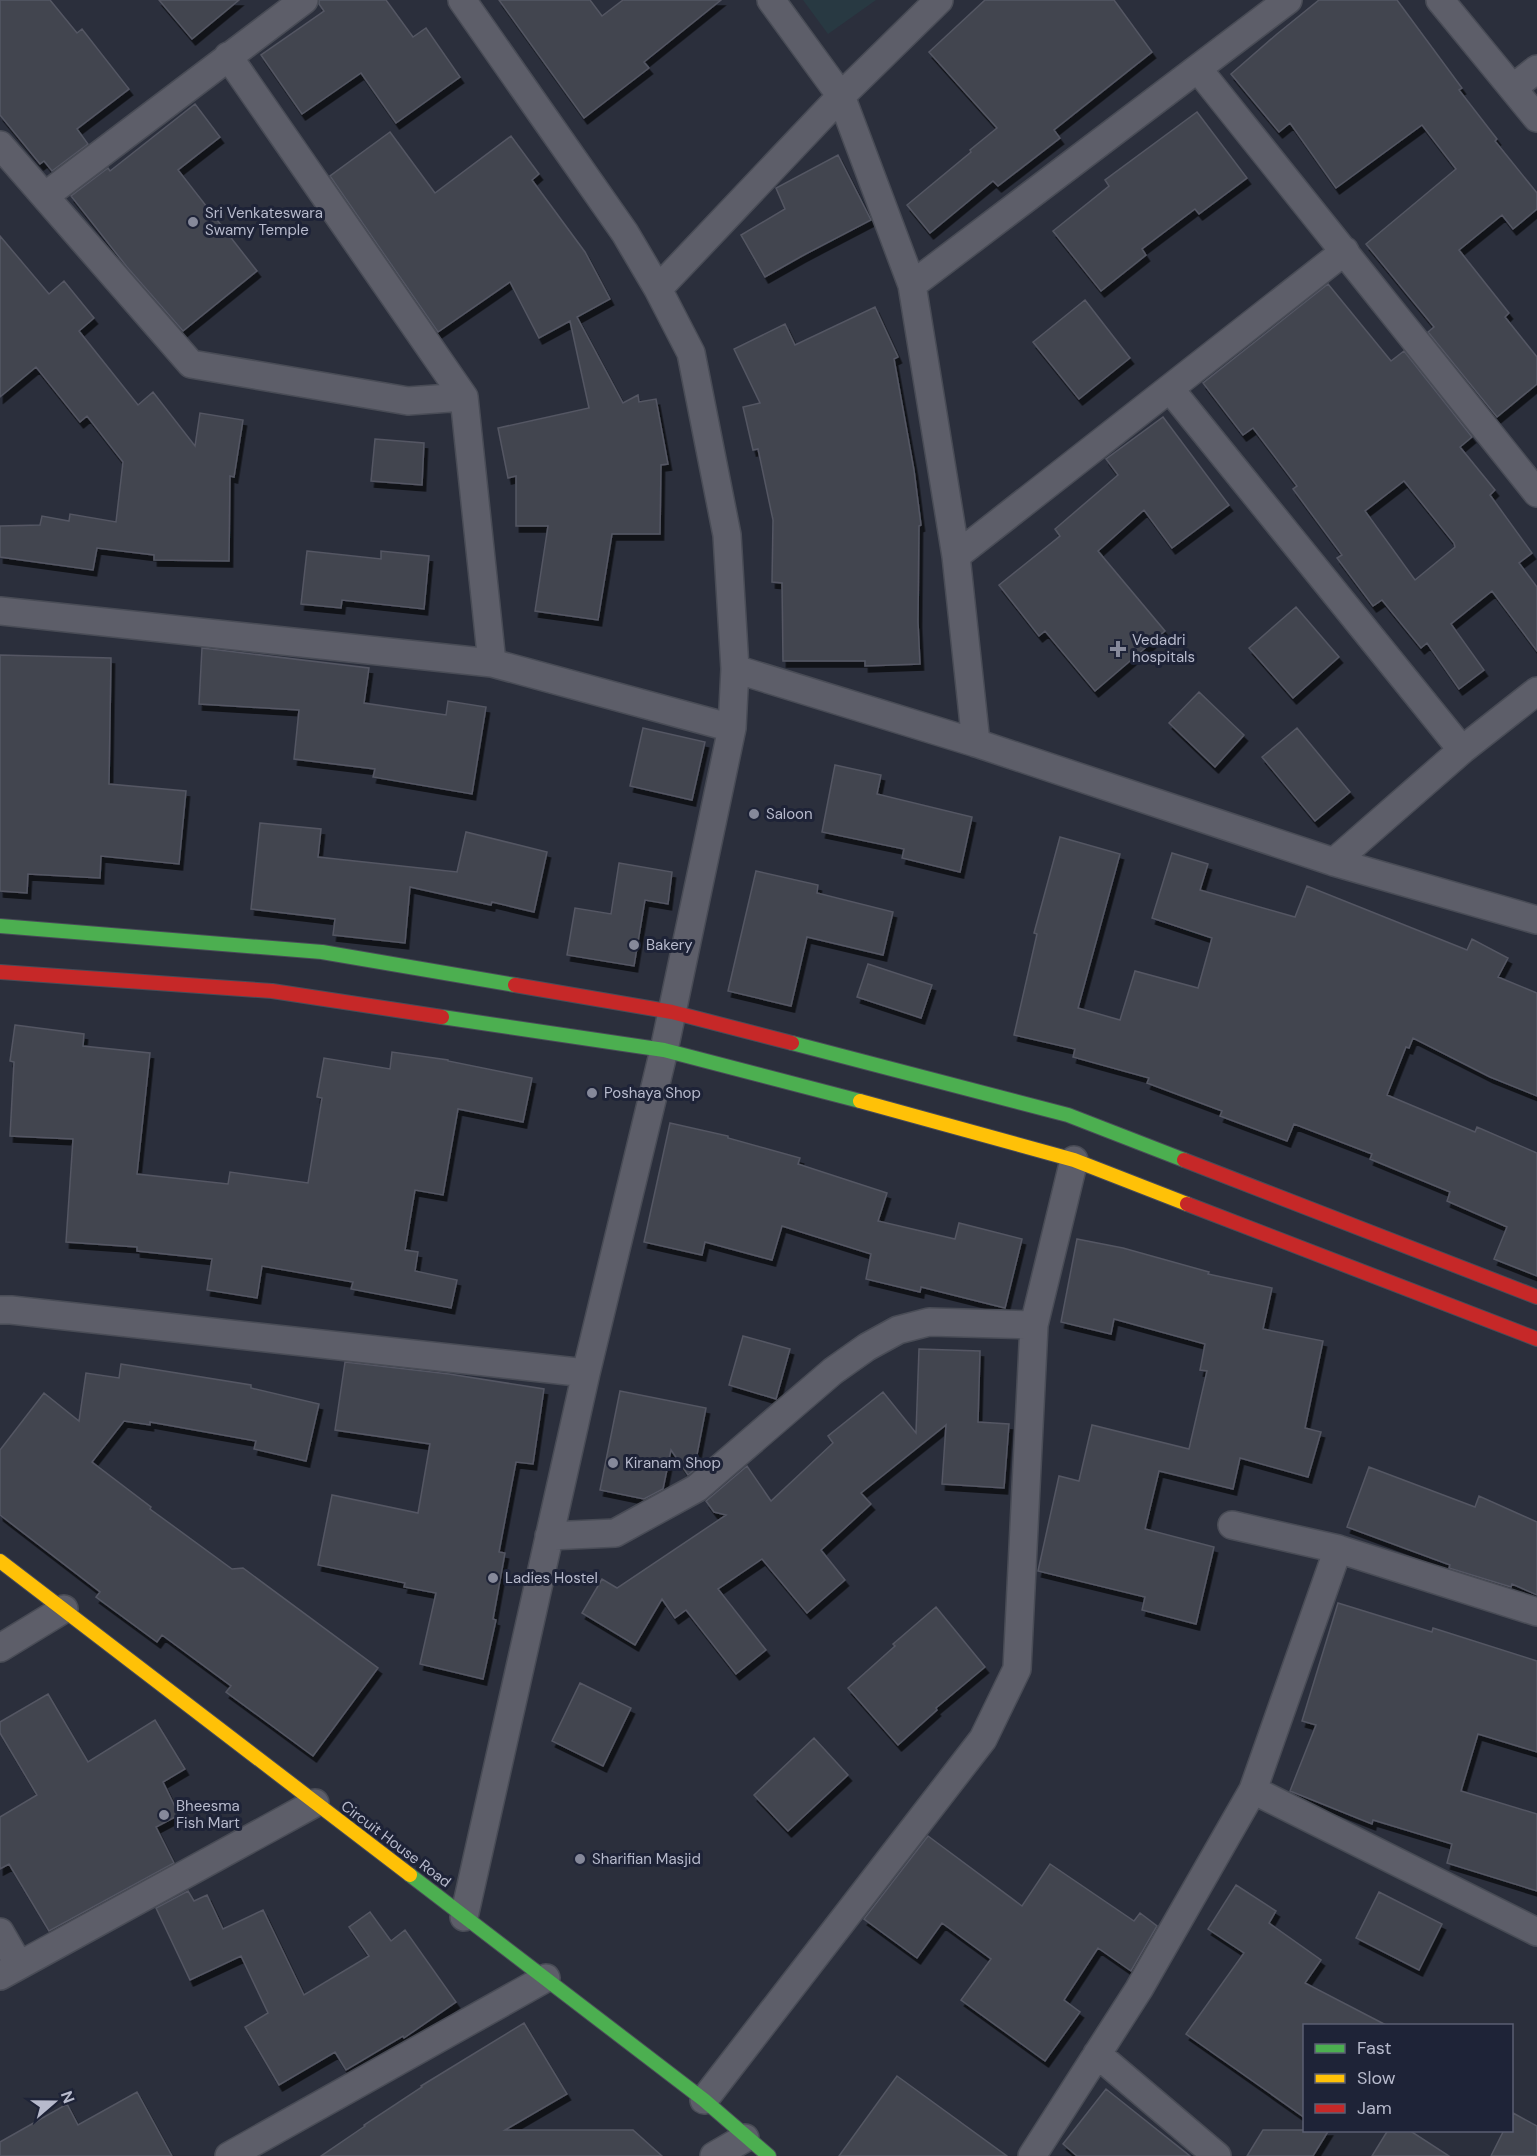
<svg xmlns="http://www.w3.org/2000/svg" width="1537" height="2156" viewBox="0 0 1537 2156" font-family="'DM Sans',sans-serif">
	<defs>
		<filter id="shadow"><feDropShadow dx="3.5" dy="6" stdDeviation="0" flood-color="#0009"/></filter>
	</defs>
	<rect width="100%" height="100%" fill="#2b2f3c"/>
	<!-- green -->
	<path fill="#283942" d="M 803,0 L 876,0 L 828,34 Z"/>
	<!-- building -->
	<path fill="#424550" stroke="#545763" stroke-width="1.5" fill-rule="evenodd" filter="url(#shadow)" d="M 0,0 L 50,0 L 77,33 L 82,29 L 129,89 L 77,129 L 88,144 L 52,171 L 44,161 L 40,164 L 0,115 Z
		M 159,0 L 239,0 L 192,39 Z
		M 319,0 L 386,0 L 413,37 L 426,28 L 460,77 L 396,123 L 361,73 L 302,114 L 261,55 L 324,11 L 319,4 Z
		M 499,0 L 590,0 L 602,16 L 623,0 L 721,0 L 644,62 L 649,68 L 584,118 Z
		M 985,0 L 1114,0 L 1152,52 L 1054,130 L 1060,138 L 998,186 L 993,181 L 930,233 L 907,205 L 971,152 L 970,150 L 997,128 L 929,52 Z
		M 1319,0 L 1397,0 L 1462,88 L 1459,90 L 1497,139 L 1495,141 L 1537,193 L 1537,209 L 1513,229 L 1502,215 L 1459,250 L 1509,313 L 1505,317 L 1537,357 L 1537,384 L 1497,417 L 1428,332 L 1434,327 L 1366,244 L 1456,169 L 1422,125 L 1336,188 L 1290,123 L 1279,132 L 1231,74 L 1277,34 Z
		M 195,104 L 220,137 L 178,170 L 257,271 L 183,331 L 127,267 L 71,196 L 108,168 L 110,171 Z
		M 1197,112 L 1247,178 L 1199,214 L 1195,209 L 1142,249 L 1146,255 L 1101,291 L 1053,231 L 1109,186 L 1105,180 Z
		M 390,132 L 435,193 L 511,136 L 539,174 L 532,180 L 585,252 L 610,299 L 577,317 L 623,403 L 638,395 L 639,402 L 656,399 L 668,464 L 661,465 L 660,534 L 612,534 L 598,620 L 535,611 L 548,526 L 516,526 L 516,476 L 508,478 L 498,428 L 589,408 L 570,321 L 539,338 L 510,282 L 438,332 L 330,176 Z
		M 838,155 L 871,220 L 802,256 L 765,277 L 741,235 L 785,209 L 776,188 Z
		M 0,236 L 49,294 L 64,281 L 94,318 L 79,331 L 138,405 L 153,392 L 195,446 L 200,413 L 243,420 L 234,477 L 230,476 L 229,561 L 154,560 L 154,555 L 97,548 L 93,570 L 0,557 L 0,526 L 40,525 L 42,516 L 69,521 L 70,514 L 116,522 L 123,462 L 87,416 L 80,422 L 36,367 L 0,397 Z
		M 1328,284 L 1391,361 L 1404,351 L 1472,437 L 1460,447 L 1495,490 L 1490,495 L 1532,553 L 1519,563 L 1537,587 L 1537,651 L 1492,591 L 1451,624 L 1484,670 L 1459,689 L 1427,643 L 1421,648 L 1382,600 L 1373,606 L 1337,558 L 1342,555 L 1293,489 L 1297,486 L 1253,428 L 1243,435 L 1203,383 ZM 1404,481 L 1454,543 L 1455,547 L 1415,580 L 1365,511 Z
		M 1085,300 L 1130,358 L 1079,399 L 1033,342 Z
		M 875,307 L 898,357 L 894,359 L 914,470 L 921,525 L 919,526 L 918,622 L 920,664 L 865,666 L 865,661 L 783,661 L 782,583 L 772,582 L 773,520 L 758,449 L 753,450 L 743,407 L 760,403 L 734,349 L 785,324 L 795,345 Z
		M 1163,417 L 1229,505 L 1172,548 L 1144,510 L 1098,551 L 1165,631 L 1095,691 L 1045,631 L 1039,636 L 999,585 L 1060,536 L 1055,529 L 1118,475 L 1106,459 Z
		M 375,439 L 424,443 L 422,485 L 371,481 Z
		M 307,551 L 381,559 L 381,551 L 429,556 L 424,609 L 342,600 L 341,608 L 301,604 Z
		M 1296,607 L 1339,657 L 1293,698 L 1249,648 Z
		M 202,648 L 369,668 L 364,703 L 446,715 L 448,701 L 486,707 L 472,794 L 373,777 L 375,769 L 294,759 L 299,710 L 199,704 Z
		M 0,655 L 111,658 L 109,784 L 186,791 L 179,864 L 101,856 L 100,878 L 28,874 L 27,893 L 0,891 Z
		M 1199,692 L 1244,735 L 1215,767 L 1169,723 Z
		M 643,728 L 705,742 L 692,800 L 630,786 Z
		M 1297,728 L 1350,792 L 1315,821 L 1262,757 Z
		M 835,765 L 881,775 L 877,794 L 972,817 L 960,872 L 902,858 L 904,849 L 822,832 Z
		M 260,823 L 321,829 L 318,857 L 457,872 L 466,832 L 547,852 L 534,912 L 492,902 L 491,905 L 410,887 L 405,943 L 333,935 L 335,919 L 251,909 Z
		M 1060,837 L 1120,854 L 1078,1008 L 1120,1020 L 1135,971 L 1198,988 L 1212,938 L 1152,918 L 1172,853 L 1208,864 L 1200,890 L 1295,917 L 1307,886 L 1467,950 L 1472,939 L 1508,958 L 1498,977 L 1537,993 L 1537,1096 L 1490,1077 L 1413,1038 L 1409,1048 L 1406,1047 L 1387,1095 L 1475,1132 L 1477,1127 L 1537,1153 L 1537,1276 L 1494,1259 L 1507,1227 L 1447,1201 L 1450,1192 L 1370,1159 L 1372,1154 L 1294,1124 L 1287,1141 L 1220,1116 L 1222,1111 L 1147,1083 L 1149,1078 L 1073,1057 L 1075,1049 L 1014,1035 L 1037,934 L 1034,933 Z
		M 619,863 L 672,872 L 668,904 L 645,900 L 634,966 L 567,955 L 575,908 L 611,914 Z
		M 756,871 L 818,885 L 817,893 L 893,912 L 883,955 L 807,937 L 791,1006 L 728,991 Z
		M 868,964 L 932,985 L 921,1018 L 857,997 Z
		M 15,1025 L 84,1034 L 83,1046 L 150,1053 L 137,1174 L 228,1184 L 230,1172 L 308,1183 L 322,1098 L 317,1097 L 324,1058 L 390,1069 L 392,1052 L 448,1060 L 448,1061 L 532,1078 L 523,1122 L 458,1109 L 443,1195 L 415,1190 L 405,1250 L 418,1252 L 415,1271 L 457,1280 L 451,1308 L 351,1289 L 353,1282 L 262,1266 L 257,1298 L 207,1290 L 212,1259 L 137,1251 L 137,1247 L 66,1242 L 73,1139 L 10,1136 L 14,1062 L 10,1061 Z
		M 670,1123 L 728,1136 L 728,1138 L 800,1158 L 798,1164 L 887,1193 L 878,1221 L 955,1239 L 959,1223 L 1022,1239 L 1005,1308 L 921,1287 L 920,1292 L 866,1279 L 871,1254 L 782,1226 L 772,1260 L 705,1242 L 702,1255 L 644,1242 Z
		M 1077,1239 L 1123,1248 L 1209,1272 L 1208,1274 L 1272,1288 L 1263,1329 L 1323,1341 L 1305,1428 L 1321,1432 L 1308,1477 L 1240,1458 L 1233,1489 L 1159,1471 L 1145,1529 L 1214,1547 L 1196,1624 L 1142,1610 L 1145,1597 L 1038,1571 L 1059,1476 L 1079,1481 L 1092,1425 L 1189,1449 L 1207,1371 L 1200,1370 L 1205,1344 L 1114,1319 L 1111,1334 L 1061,1322 Z
		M 743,1336 L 790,1349 L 776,1399 L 729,1385 Z
		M 919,1349 L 980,1351 L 978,1422 L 1009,1424 L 1004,1488 L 942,1484 L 946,1425 L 861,1493 L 871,1504 L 821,1550 L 845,1580 L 807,1613 L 762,1559 L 718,1589 L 766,1650 L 736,1674 L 686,1610 L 675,1618 L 662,1599 L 635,1645 L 582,1613 L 602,1579 L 617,1588 L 726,1515 L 714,1512 L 706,1501 L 747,1466 L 771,1501 L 833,1443 L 828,1436 L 883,1392 L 916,1433 Z
		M 345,1362 L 449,1374 L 544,1389 L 533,1464 L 516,1462 L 499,1552 L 505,1553 L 493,1619 L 496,1620 L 483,1679 L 420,1664 L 436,1593 L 404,1587 L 405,1583 L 318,1565 L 332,1495 L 418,1513 L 430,1444 L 335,1430 Z
		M 121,1364 L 251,1385 L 251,1388 L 319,1404 L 306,1461 L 254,1449 L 256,1441 L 150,1422 L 150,1425 L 124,1421 L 92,1462 L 151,1507 L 150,1509 L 232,1569 L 243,1568 L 378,1668 L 313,1756 L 226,1692 L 231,1686 L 162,1635 L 157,1642 L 96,1597 L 100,1592 L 0,1515 L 0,1450 L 44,1393 L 79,1421 L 86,1373 L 119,1378 Z
		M 620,1391 L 706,1408 L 694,1470 L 688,1475 L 671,1450 L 663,1489 L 644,1499 L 600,1490 Z
		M 1369,1467 L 1475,1507 L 1479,1496 L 1537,1522 L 1537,1595 L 1512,1584 L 1511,1587 L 1449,1568 L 1450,1565 L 1347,1527 Z
		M 1338,1603 L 1432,1632 L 1433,1628 L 1537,1661 L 1537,1752 L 1478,1734 L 1461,1791 L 1537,1814 L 1537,1891 L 1447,1863 L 1452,1844 L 1373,1820 L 1372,1824 L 1290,1791 L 1316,1725 L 1302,1721 Z
		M 936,1607 L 985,1667 L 936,1708 L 937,1710 L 898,1745 L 848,1688 L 895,1646 L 893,1644 Z
		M 580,1683 L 631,1708 L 603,1766 L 552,1741 Z
		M 48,1694 L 88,1762 L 155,1720 L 185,1769 L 163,1782 L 179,1815 L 156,1827 L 174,1863 L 49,1931 L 9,1864 L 0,1869 L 0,1817 L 37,1795 L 0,1733 L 0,1722 Z
		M 814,1738 L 848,1775 L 788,1831 L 754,1795 Z
		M 928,1836 L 1022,1906 L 1050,1864 L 1134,1921 L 1140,1913 L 1157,1926 L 1131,1971 L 1098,1948 L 1064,2000 L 1080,2012 L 1045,2061 L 961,2000 L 991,1959 L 942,1923 L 917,1958 L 864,1919 Z
		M 1236,1885 L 1276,1911 L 1269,1923 L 1321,1960 L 1305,1983 L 1386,2025 L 1305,2025 L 1305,2118 L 1186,2034 L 1244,1953 L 1208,1929 Z
		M 188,1891 L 194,1901 L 207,1895 L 223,1929 L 263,1910 L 304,1995 L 369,1956 L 349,1927 L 370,1912 L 391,1941 L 405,1930 L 456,2002 L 404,2038 L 403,2036 L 346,2070 L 335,2052 L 279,2085 L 245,2027 L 268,2013 L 241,1956 L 190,1980 L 156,1908 Z
		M 1379,1892 L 1442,1924 L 1419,1970 L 1356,1938 Z
		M 524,2023 L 567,2094 L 505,2130 L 633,2130 L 662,2156 L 321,2156 L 365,2126 L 364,2125 L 422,2087 L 421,2086 Z
		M 897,2076 L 1007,2156 L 839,2156 Z
		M 1106,2089 L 1190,2156 L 1077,2156 L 1063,2144 Z
		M 137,2092 L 172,2156 L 0,2156 L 0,2142 L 67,2104 L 78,2125 Z
		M 1513,2113 L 1537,2126 L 1537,2156 L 1491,2156 L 1504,2130 L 1512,2130 Z
		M 1263,2130 L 1329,2130 L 1313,2156 L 1247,2156 Z
		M 1388,2130 L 1409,2130 L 1449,2156 L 1372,2156 Z"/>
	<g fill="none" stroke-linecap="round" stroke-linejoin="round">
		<!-- street casing -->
		<g stroke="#494c56" stroke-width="30">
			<path id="street" d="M 462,0 L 625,233 L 658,289 L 691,353 L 727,535 L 735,669 L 732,728 L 664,1050 L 586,1373 L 464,1917
				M 771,0 L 841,96 L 912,285 L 956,556 L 976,743
				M 1440,0 L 1537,118
				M 228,56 L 464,397 L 492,663
				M 1198,69 L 1537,493
				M 1513,88 L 1537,69
				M 0,145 L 191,364 L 408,401 L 464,397
				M 45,196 L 304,0
				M 912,285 L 1288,0
				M 658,289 L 841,96 L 939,0
				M 1170,389 L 1462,750
				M 956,556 L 1345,251
				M 0,611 L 492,663 L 732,728
				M 735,669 L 976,743 L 1334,862 L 1537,920
				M 1334,862 L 1462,750 L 1537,691
				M 0,1310 L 11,1310 L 586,1373
				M 1232,1525 L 1338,1549
				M 549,1536 L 615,1533 L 697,1488 L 833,1371 L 867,1347 L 898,1330 L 929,1322 L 1034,1325
				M 0,1648 L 64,1609
				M 1253,1790 L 1537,1932
				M 0,1932 L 19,1965
				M 0,1976 L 315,1803
				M 1097,2054 L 1217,2156
				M 704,2100 L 983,1739 L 1017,1669 L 1034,1325 L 1074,1160
				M 229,2156 L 546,1978
				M 714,2156 L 745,2138
				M 1032,2156 L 1139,1989 L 1253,1790 L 1338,1549 L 1537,1612"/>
		</g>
		<!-- fast casing -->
		<g stroke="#494c58" stroke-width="16">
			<path id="fast" d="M 0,926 L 322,952 L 515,985
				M 442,1017 L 664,1050 L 860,1101
				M 792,1043 L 1068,1115 L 1184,1160
				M 410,1875 L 704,2100 L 769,2156"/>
		</g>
		<!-- slow casing -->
		<g stroke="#494c58" stroke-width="16">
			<path id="slow" d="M 860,1101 L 1074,1160 L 1187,1204
				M 0,1561 L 410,1875"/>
		</g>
		<!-- jam casing -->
		<g stroke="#494c58" stroke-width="16">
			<path id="jam" d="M 0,972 L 272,991 L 442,1017
				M 515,985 L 672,1012 L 792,1043
				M 1184,1160 L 1537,1297
				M 1187,1204 L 1537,1339"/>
		</g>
		<!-- street -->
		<use href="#street" stroke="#5d5e69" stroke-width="27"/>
		<!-- fast -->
		<use href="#fast" stroke="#4caf50" stroke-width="14"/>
		<!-- slow -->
		<use href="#slow" stroke="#ffc107" stroke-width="14"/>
		<!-- jam -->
		<use href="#jam" stroke="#c62828" stroke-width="14"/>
	</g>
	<!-- markers -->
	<g fill="#86899a" stroke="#1e2337" stroke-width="2">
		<circle cx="193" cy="222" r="6"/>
		<path d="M1115 640h6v6h6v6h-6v6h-6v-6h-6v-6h6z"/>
		<circle cx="754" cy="814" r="6"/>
		<circle cx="634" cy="945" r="6"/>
		<circle cx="592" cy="1093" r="6"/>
		<circle cx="613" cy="1463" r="6"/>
		<circle cx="493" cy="1578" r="6"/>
		<circle cx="164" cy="1815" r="6"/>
		<circle cx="580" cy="1859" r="6"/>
	</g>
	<g text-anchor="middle" stroke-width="6" stroke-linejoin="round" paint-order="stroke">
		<!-- poi labels -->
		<g font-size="15" fill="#b7bacc" stroke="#1e2337" text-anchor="start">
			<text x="205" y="218">Sri Venkateswara<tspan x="205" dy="17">Swamy Temple</tspan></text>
			<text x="1132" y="645">Vedadri<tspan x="1132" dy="17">hospitals</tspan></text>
			<text x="766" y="819">Saloon</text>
			<text x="646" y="950">Bakery</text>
			<text x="604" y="1098">Poshaya Shop</text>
			<text x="625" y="1468">Kiranam Shop</text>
			<text x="505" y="1583">Ladies Hostel</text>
			<text x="176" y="1811">Bheesma<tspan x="176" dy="17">Fish Mart</tspan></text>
			<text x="592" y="1864">Sharifian Masjid</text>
		</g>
		<!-- street labels -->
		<g font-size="15" fill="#b7bacc" stroke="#1e2337">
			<text transform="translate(396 1844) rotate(37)" y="5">Circuit House Road</text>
		</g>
	</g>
	<!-- legend -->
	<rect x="1303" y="2024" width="210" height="108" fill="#1e2337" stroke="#5b5f73" stroke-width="1.5"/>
	<rect x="1315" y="2044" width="30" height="9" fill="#4caf50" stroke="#5b5f73" stroke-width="1.5"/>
	<text x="1357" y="2054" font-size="18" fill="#b7bacc">Fast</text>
	<rect x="1315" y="2074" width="30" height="9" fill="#ffc107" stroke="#5b5f73" stroke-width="1.5"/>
	<text x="1357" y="2084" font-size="18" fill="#b7bacc">Slow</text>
	<rect x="1315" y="2104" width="30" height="9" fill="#c62828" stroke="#5b5f73" stroke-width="1.5"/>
	<text x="1357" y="2114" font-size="18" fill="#b7bacc">Jam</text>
	<!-- north arrow -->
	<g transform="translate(54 2102) rotate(70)" stroke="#1e2337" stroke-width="4.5" paint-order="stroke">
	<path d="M0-4.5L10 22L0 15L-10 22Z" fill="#b7bacc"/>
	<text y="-9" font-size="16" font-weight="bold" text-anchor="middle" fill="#b7bacc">N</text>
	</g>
</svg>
